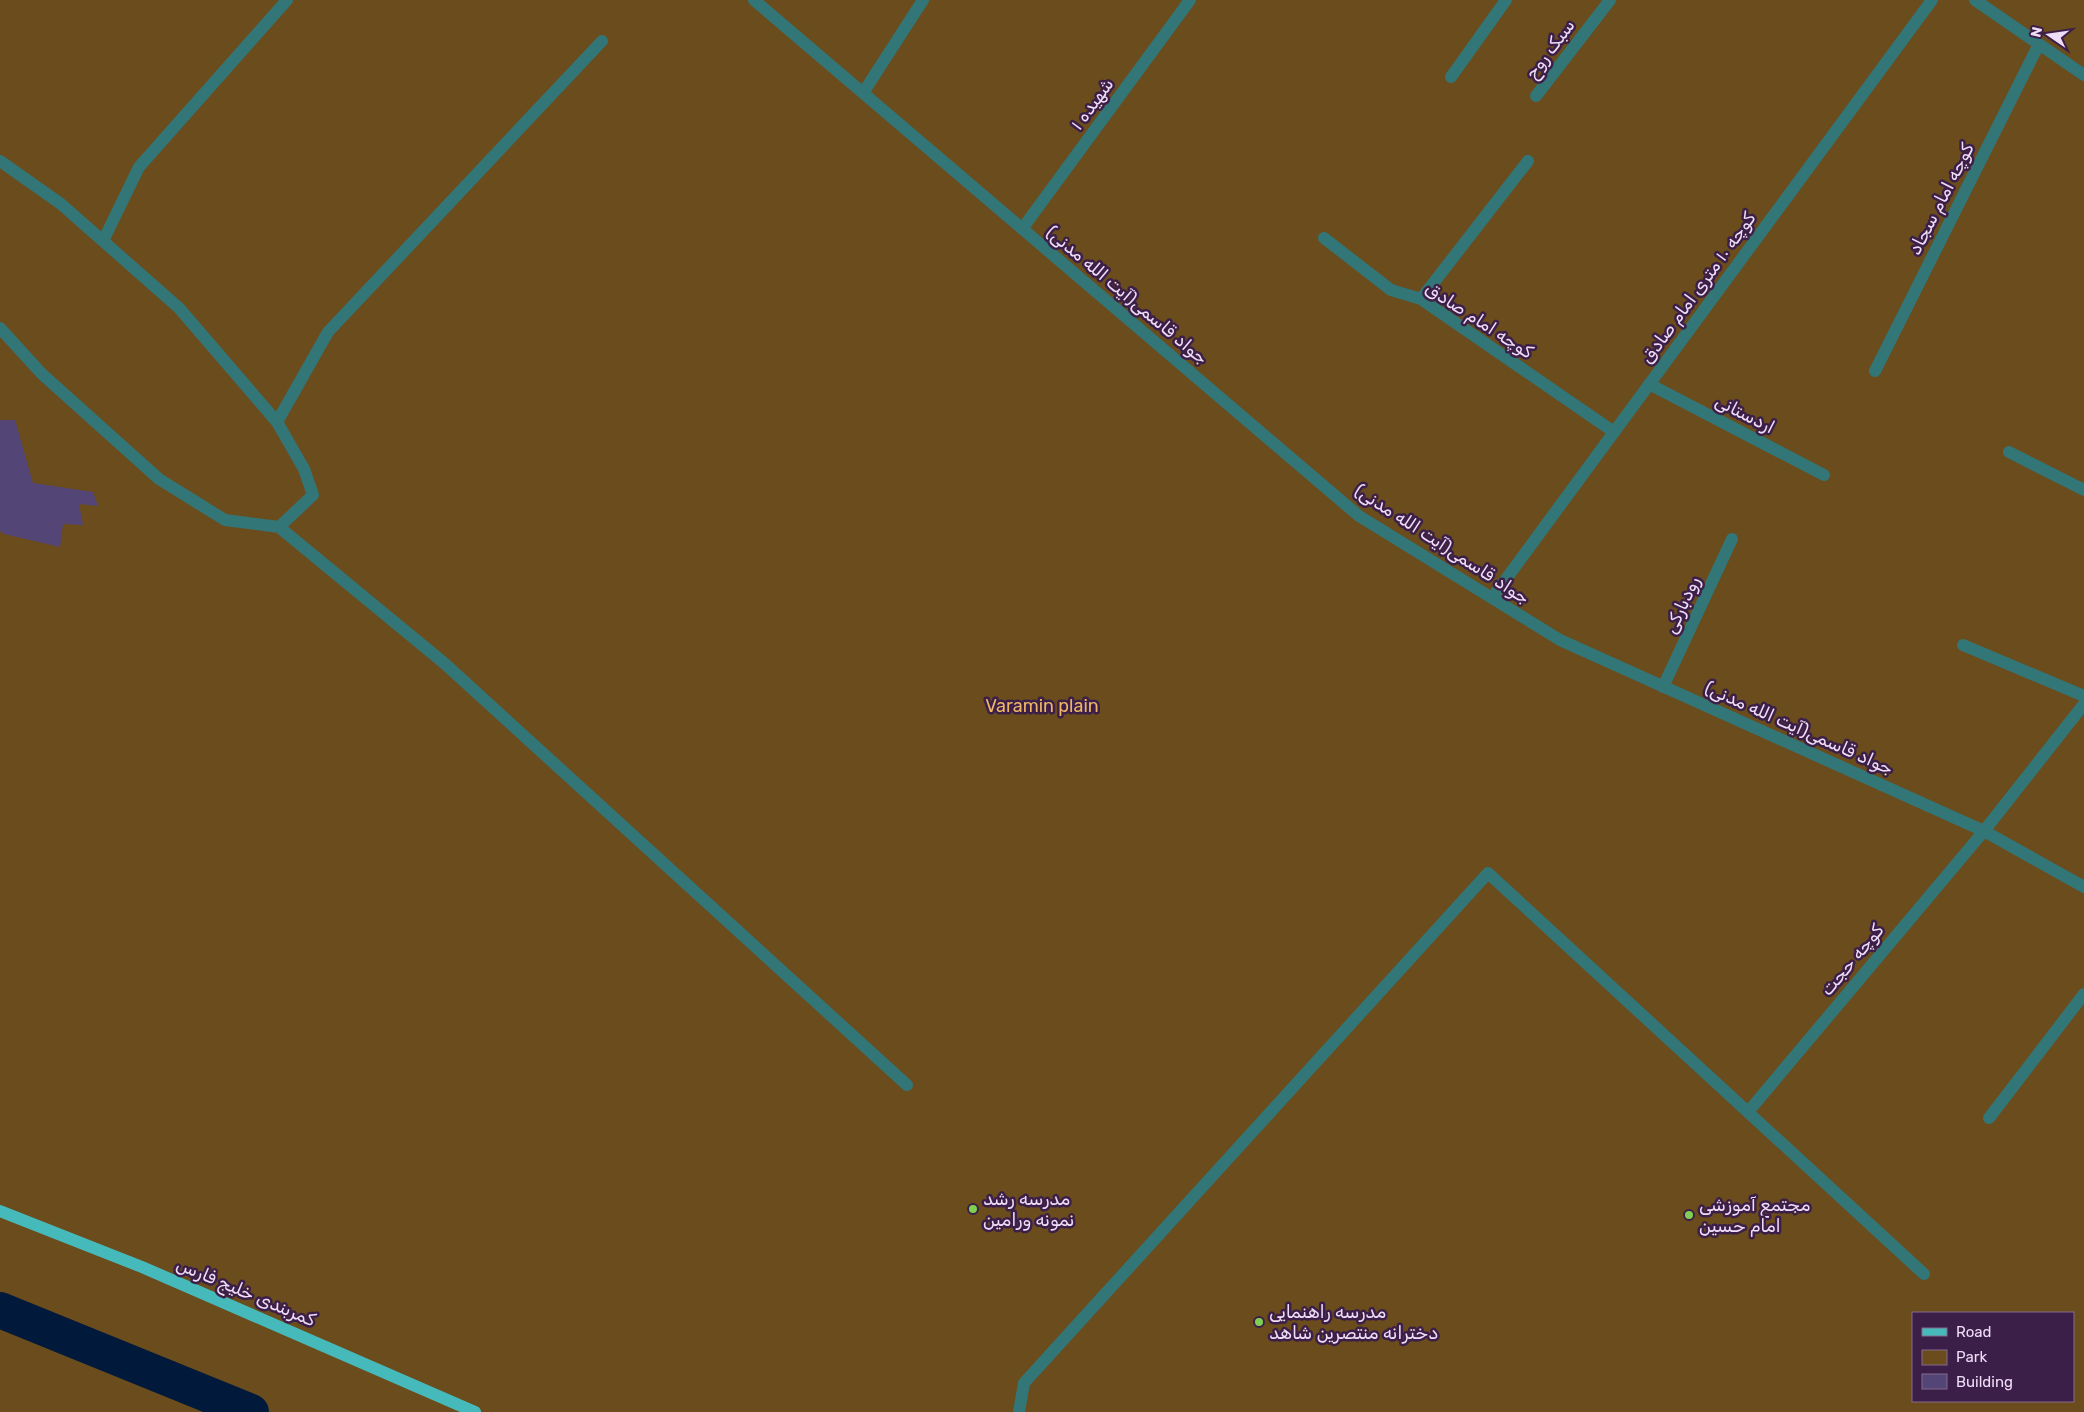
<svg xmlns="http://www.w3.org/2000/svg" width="2084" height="1412" viewBox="0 0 2084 1412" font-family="Rubik,'Noto Naskh Arabic',sans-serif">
	<rect width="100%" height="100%" fill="#3c1f48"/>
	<!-- green -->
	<path fill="#6a4c1d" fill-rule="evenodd" d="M 0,0 L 2084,0 L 2084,1412 L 0,1412 ZM 1913,1313 L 2073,1313 L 2073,1401 L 1913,1401 Z"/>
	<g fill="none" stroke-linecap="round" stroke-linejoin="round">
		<!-- canal -->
		<path stroke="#01193b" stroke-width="36" d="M 0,1310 L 251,1412"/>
	</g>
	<!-- building -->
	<path fill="#534576" d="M 0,420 L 15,420 L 33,483 L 93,492 L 98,506 L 79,504 L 83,525 L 63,524 L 60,547 L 4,534 L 0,531 Z"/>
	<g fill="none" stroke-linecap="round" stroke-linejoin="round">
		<!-- minor -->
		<path stroke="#337677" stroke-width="12" d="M 754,0 L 1359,516 L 1560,640 L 1984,831 L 2084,887
			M 1975,0 L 2084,75
			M 1451,77 L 1506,0
			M 863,93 L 923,0
			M 1536,96 L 1610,0
			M 0,161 L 61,204 L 179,308 L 277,422 L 304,469 L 313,495 L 279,527 L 225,520 L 159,479 L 42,374 L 0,328
			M 1022,229 L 1190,0
			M 1324,238 L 1391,290 L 1421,299 L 1614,432
			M 103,241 L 139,167 L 287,0
			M 1421,299 L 1528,161
			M 1875,371 L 2039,44
			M 1649,384 L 1824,475
			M 277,422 L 328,332 L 602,41
			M 2009,452 L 2084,490
			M 279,527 L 444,663 L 907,1085
			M 1492,598 L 1932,0
			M 1963,645 L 2084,696
			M 1663,687 L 1732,539
			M 1748,1112 L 1984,831 L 2084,704
			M 1989,1118 L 2084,994
			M 1019,1412 L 1024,1383 L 1488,873 L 1924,1274"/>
		<!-- major -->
		<path stroke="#46babb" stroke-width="12" d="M 0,1211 L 142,1267 L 475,1412"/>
	</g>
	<!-- markers -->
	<g fill="#7fd052" stroke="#3c1f48" stroke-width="2">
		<circle cx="973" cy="1209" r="5"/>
		<circle cx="1689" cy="1215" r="5"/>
		<circle cx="1259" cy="1322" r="5"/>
	</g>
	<g text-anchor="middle" stroke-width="5" stroke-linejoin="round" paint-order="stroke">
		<!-- street labels -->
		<g font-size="18" fill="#efddf7" stroke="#3c1f48">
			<text transform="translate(1550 49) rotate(-53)" y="6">سبک روح</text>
			<text transform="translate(1092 104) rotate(-54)" y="6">شهیده ۱</text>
			<text transform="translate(1941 199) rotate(-63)" y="6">کوچه امام سجاد</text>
			<text transform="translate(1698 288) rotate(-54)" y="6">کوچه ۱۰ متری امام صادق</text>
			<text transform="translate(1127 295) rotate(40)" y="6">جواد قاسمی(آیت الله مدنی)</text>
			<text transform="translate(1479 320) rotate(33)" y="6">کوچه امام صادق</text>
			<text transform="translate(1745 414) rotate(27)" y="6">اردستانی</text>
			<text transform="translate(1442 544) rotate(33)" y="6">جواد قاسمی(آیت الله مدنی)</text>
			<text transform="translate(1682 605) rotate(-65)" y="6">رودبارکی</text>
			<text transform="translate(1799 728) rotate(24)" y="6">جواد قاسمی(آیت الله مدنی)</text>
			<text transform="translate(1852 960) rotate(-50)" y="6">کوچه حجت</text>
			<text transform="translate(246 1292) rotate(23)" y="6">کمربندی خلیج فارس</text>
		</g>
		<!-- park labels -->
		<g font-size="18" fill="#eeb662" stroke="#3c1f48">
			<text x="1042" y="712">Varamin plain</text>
		</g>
		<!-- poi labels -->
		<g font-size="18" fill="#efddf7" stroke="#3c1f48" text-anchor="start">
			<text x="983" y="1205">مدرسه رشد<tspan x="983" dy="21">نمونه ورامین</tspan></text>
			<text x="1699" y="1211">مجتمع آموزشی<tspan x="1699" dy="21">امام حسین</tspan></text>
			<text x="1269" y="1318">مدرسه راهنمایی<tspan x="1269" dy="21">دخترانه منتصرین شاهد</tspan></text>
		</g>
	</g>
	<!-- legend -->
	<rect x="1912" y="1312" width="162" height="90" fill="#3c1f48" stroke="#846b8e"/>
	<rect x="1922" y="1328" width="25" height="8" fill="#46babb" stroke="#846b8e"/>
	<text x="1956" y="1337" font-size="15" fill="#efddf7">Road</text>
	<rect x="1922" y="1350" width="25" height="15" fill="#6a4c1d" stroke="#846b8e"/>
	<text x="1956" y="1362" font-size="15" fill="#efddf7">Park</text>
	<rect x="1922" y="1374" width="25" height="15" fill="#534576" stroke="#846b8e"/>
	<text x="1956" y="1387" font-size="15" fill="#efddf7">Building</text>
	<!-- north arrow -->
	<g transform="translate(2049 35) rotate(283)" stroke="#3c1f48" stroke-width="4" paint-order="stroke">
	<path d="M0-4L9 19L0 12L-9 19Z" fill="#efddf7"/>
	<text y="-8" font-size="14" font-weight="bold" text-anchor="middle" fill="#efddf7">N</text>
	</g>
</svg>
